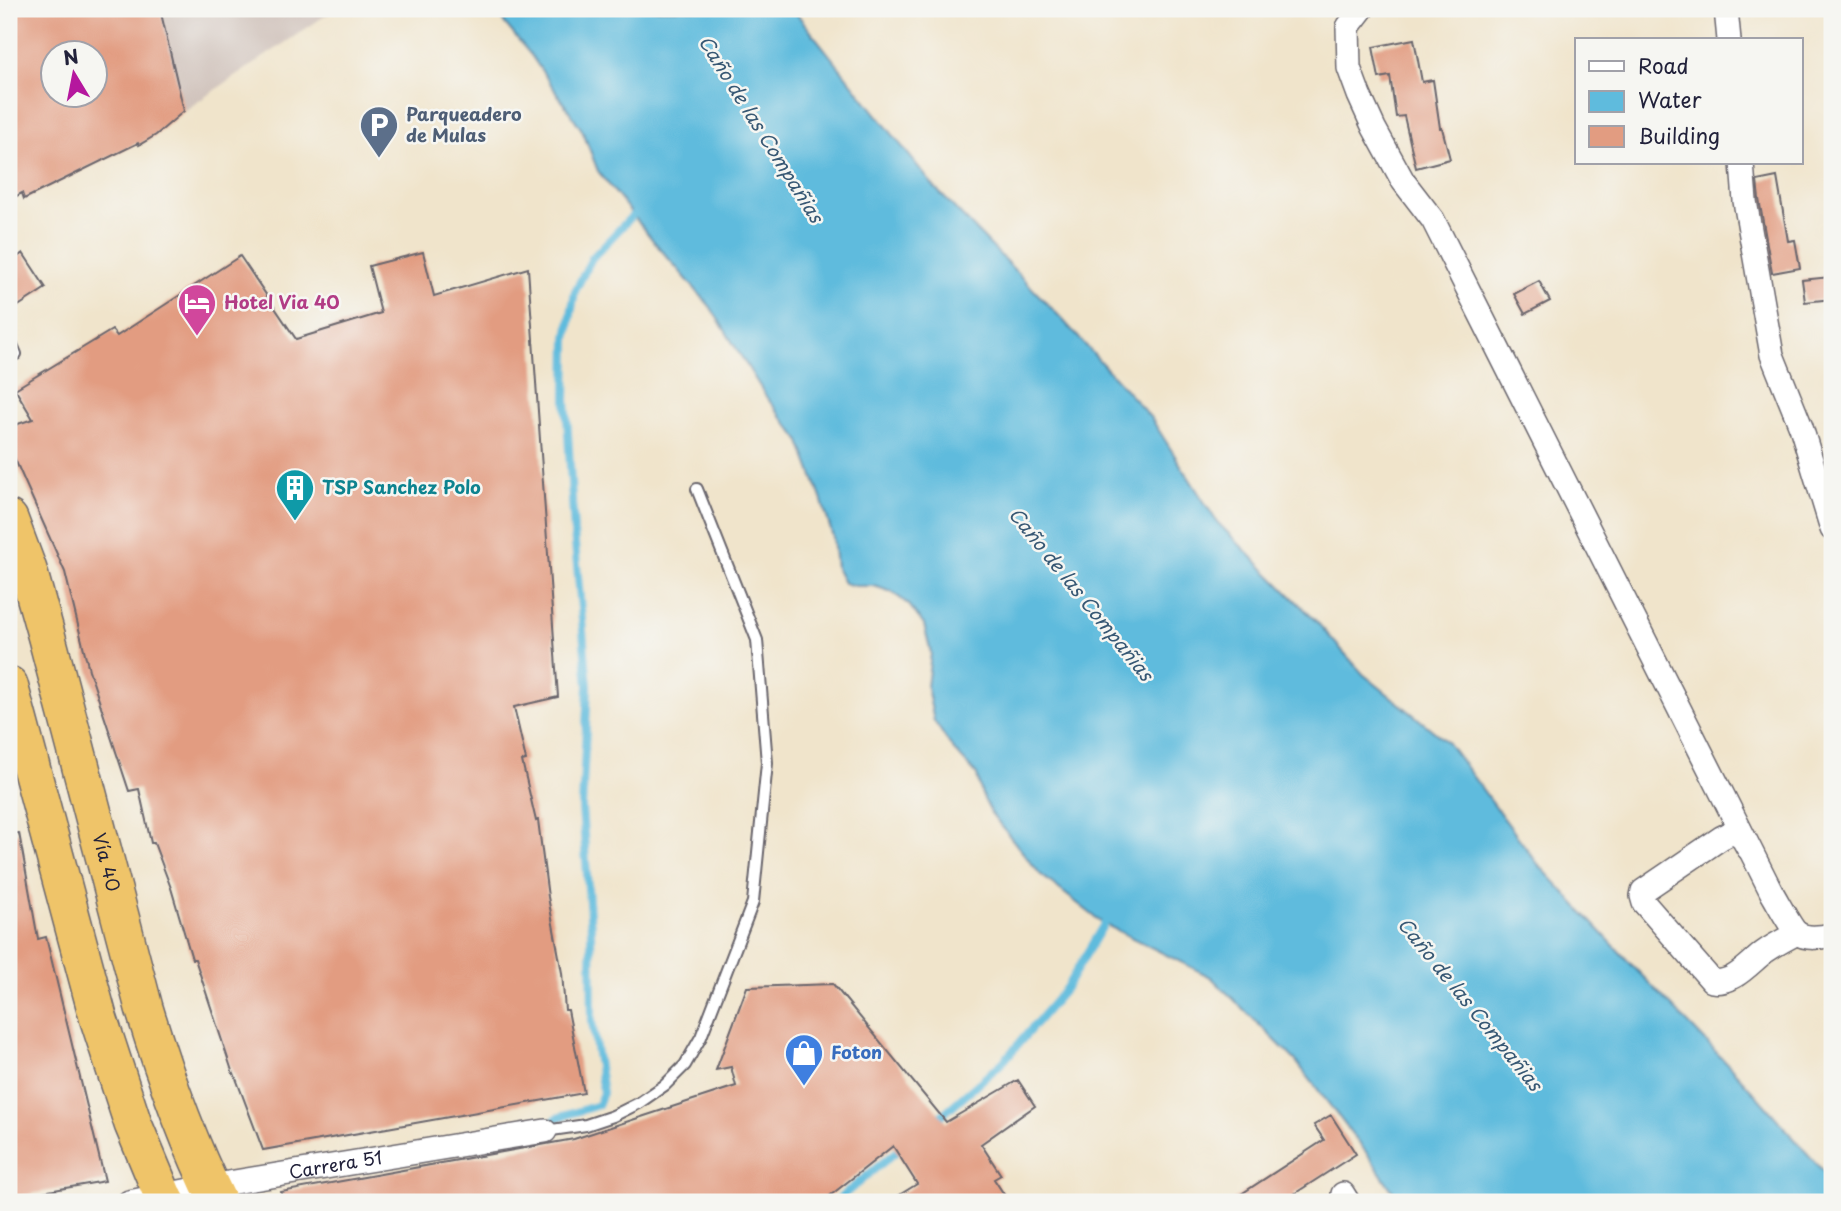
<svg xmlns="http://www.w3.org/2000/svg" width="1841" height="1211" viewBox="0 0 1841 1211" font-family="'Playpen Sans',sans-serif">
	<rect width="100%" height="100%" fill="#f6f6f2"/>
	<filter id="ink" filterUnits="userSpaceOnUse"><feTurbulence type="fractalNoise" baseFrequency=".0143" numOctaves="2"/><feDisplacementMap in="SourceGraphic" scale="14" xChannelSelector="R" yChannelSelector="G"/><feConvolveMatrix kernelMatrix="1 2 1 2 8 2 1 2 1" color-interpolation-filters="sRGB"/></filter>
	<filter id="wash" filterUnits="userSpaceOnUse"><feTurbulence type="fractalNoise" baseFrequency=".00686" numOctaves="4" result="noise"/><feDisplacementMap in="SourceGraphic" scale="28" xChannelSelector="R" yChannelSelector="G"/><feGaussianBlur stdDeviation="1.57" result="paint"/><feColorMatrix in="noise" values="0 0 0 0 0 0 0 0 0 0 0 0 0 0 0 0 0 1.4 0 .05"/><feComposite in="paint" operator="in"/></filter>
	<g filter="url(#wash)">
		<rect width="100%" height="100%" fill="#f0e4cb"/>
		<!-- industrial -->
		<path fill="#cfc1ba" d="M 160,9 L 335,9 L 184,111 Z"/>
		<!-- water -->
		<path fill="#5fbbdd" stroke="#406e8c" stroke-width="2" d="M 493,9 L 793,9 L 936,189 L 1062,319 L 1151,418 L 1217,522 L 1315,620 L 1363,674 L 1447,742 L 1538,864 L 1629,962 L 1739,1076 L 1823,1171 L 1832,1184 L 1832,1202 L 1400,1202 L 1369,1156 L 1295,1060 L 1211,977 L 1104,924 L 1040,874 L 991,813 L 982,795 L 977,775 L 953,749 L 934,721 L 927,687 L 931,653 L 924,625 L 909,605 L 892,592 L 874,586 L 855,586 L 844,583 L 836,568 L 833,537 L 821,498 L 799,439 L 767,398 L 710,306 L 656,244 L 598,171 L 582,130 L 531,55 Z"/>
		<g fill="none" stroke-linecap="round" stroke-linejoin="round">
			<!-- stream -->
			<path stroke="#5fbbdd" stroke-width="8" d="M 935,1121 L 1003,1062 L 1066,988 L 1104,924
				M 547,1129 L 557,1118 L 598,1105 L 603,1093 L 592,1021 L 591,929 L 582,808 L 588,686 L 574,532 L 566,400 L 567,338 L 575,291 L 592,258 L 633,215
				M 835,1202 L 903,1146"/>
		</g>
		<g id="blocks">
			<!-- building -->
			<path fill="#e29c81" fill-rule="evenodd" d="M 9,9 L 160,9 L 184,111 L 156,135 L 139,145 L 138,143 L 24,199 L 22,193 L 9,200 ZM 52,52 L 94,52 L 94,94 L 52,94 Z
				M 1414,39 L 1422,82 L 1433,80 L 1440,128 L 1442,128 L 1450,159 L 1416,168 L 1404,116 L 1396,117 L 1390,76 L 1379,78 L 1373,47 Z
				M 1777,177 L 1788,241 L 1795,240 L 1800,268 L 1772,273 L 1759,199 L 1757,181 Z
				M 423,252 L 434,296 L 528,268 L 558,697 L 514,707 L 526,760 L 522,761 L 536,821 L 538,820 L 548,897 L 562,973 L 565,1010 L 568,1010 L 584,1093 L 263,1150 L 234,1073 L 233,1074 L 195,959 L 192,959 L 171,888 L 154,843 L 151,843 L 139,789 L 129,791 L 89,670 L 65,572 L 9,446 L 9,427 L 33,419 L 15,389 L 112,330 L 117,336 L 240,256 L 296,339 L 381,313 L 369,266 Z
				M 23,253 L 46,288 L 9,312 L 9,263 Z
				M 1830,277 L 1832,299 L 1805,302 L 1802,280 Z
				M 1539,281 L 1550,301 L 1525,314 L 1514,294 Z
				M 19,833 L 38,939 L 46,937 L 105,1181 L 9,1198 L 9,834 Z
				M 833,984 L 946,1122 L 1018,1080 L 1035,1106 L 981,1144 L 1001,1175 L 994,1179 L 1009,1202 L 888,1202 L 917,1184 L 893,1146 L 822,1202 L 282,1202 L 281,1192 L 574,1139 L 736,1086 L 731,1067 L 716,1070 L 747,987 Z
				M 1331,1115 L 1356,1154 L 1294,1194 L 1299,1202 L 1229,1202 L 1324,1140 L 1314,1125 Z"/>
		</g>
	</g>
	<g filter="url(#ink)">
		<use href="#blocks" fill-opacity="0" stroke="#6a666d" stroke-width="2"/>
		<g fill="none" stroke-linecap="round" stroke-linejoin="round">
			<!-- service casing -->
			<g stroke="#6a666d" stroke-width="14">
				<path id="service" d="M 9,338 L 16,354
					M 545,1131 L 586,1125 L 613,1116 L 639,1103 L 665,1085 L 685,1065 L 701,1037 L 753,902 L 767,763 L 757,640 L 697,489"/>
			</g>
			<!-- minor casing -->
			<g stroke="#6a666d" stroke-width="26">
				<g id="minor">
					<path d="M 1362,9 L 1348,27 L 1349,68 L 1359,95 L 1374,128 L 1403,181 L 1433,220 L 1772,893 C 1777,901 1791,928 1797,933 C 1807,940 1822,937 1832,935"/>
					<path d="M 1726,9 L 1729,40"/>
					<path d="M 1742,163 L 1745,201 L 1772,355 L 1801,427 L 1832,529"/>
					<path d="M 1748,848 L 1743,839 L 1736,833 L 1729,834 L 1721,838 L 1643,891 L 1642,896 L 1644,903 L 1712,981 C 1732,985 1749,964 1763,953 C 1774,945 1786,939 1797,933"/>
					<path d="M 1343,1194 L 1348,1202"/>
					<path id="s1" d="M 129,1202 L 210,1186 L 545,1131"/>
				</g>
			</g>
			<!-- trunk casing -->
			<g stroke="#6a666d" stroke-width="40">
				<g id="trunk">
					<path id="s2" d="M 9,519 L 28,570 L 47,638 L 144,1008 C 164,1074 187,1140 218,1202"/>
					<path d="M 9,685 L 98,1017 L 133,1124 L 163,1196 L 167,1202"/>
				</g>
			</g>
			<!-- service -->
			<use href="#service" stroke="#fff" stroke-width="10"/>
			<!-- minor -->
			<use href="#minor" stroke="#fff" stroke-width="23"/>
			<!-- trunk -->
			<use href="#trunk" stroke="#efc469" stroke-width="37"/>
		</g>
	</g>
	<!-- icons -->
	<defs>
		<g id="parking-pin" transform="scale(2.0125)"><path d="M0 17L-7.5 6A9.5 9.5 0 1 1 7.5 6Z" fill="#5c6f8a" stroke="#f6f6f2"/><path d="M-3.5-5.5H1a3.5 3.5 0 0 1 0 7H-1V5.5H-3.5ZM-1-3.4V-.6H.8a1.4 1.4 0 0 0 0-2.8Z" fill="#fff"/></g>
		<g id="hotel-pin" transform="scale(2.0125)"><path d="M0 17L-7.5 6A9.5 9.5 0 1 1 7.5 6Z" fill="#d1479c" stroke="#f6f6f2"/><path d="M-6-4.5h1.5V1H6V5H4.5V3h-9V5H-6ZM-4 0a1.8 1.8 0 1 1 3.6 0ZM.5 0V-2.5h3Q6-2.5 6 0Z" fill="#fff"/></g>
		<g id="building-pin" transform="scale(2.0125)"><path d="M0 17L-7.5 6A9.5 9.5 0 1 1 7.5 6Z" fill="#0f9aa8" stroke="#f6f6f2"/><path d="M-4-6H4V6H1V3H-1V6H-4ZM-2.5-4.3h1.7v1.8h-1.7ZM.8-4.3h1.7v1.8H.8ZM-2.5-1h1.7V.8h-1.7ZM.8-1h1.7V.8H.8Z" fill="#fff"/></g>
		<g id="shop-pin" transform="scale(2.0125)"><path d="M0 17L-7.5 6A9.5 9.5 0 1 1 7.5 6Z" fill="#3f7fe0" stroke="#f6f6f2"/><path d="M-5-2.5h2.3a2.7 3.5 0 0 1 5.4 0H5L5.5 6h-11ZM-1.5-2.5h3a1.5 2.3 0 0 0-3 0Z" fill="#fff"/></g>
	</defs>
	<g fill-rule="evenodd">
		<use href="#parking-pin" x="379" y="125"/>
		<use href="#hotel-pin" x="197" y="303"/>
		<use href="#building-pin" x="295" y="488"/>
		<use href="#shop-pin" x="804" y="1053"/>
	</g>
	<g text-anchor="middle" stroke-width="5" stroke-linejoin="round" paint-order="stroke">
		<!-- service labels -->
		<g font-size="18" font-weight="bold" fill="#4e5e75" stroke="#f6f6f2" text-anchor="start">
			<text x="406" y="121">Parqueadero<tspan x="406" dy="21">de Mulas</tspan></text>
		</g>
		<!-- hotel labels -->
		<g font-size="18" font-weight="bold" fill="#b23c85" stroke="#f6f6f2" text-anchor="start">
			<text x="224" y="309">Hotel Via 40</text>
		</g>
		<!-- culture labels -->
		<g font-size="18" font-weight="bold" fill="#0d838f" stroke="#f6f6f2" text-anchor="start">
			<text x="322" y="494">TSP Sanchez Polo</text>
		</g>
		<!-- street labels -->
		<g font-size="18" fill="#22223b" stroke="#f6f6f2">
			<text dy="6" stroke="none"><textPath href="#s2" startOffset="357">Vía 40</textPath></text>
			<text dy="6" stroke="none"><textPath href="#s1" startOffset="210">Carrera 51</textPath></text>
		</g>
		<!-- shop labels -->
		<g font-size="18" font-weight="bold" fill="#366cbe" stroke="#f6f6f2" text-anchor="start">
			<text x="831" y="1059">Foton</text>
		</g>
		<!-- water labels -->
		<g font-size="19" font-style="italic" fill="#375874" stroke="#f6f6f2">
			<text transform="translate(761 129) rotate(58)" y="7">Caño de las Compañias</text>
			<text transform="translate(1081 594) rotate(51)" y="7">Caño de las Compañias</text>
			<text transform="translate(1470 1004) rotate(51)" y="7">Caño de las Compañias</text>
		</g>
	</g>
	<!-- margin -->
	<rect width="1841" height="1211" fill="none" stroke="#f6f6f2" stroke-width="35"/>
	<!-- legend -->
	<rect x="1575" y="38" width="228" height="126" fill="#f6f6f2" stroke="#a1a1a9" stroke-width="2"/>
	<rect x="1589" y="61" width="35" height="10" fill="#ffffff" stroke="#a1a1a9" stroke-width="2"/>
	<text x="1638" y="74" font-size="21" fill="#22223b">Road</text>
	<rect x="1589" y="91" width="35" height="21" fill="#5fbbdd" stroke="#a1a1a9" stroke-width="2"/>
	<text x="1638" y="108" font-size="21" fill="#22223b">Water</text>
	<rect x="1589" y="126" width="35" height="21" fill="#e29c81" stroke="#a1a1a9" stroke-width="2"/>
	<text x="1638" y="144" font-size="21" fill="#22223b">Building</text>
	<!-- north arrow -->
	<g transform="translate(74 74) rotate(350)"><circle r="33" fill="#f6f6f2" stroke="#a1a1a9" stroke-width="2"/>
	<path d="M0-5L12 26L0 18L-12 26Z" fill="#b5179e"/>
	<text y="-10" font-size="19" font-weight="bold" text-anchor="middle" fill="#22223b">N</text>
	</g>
</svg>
